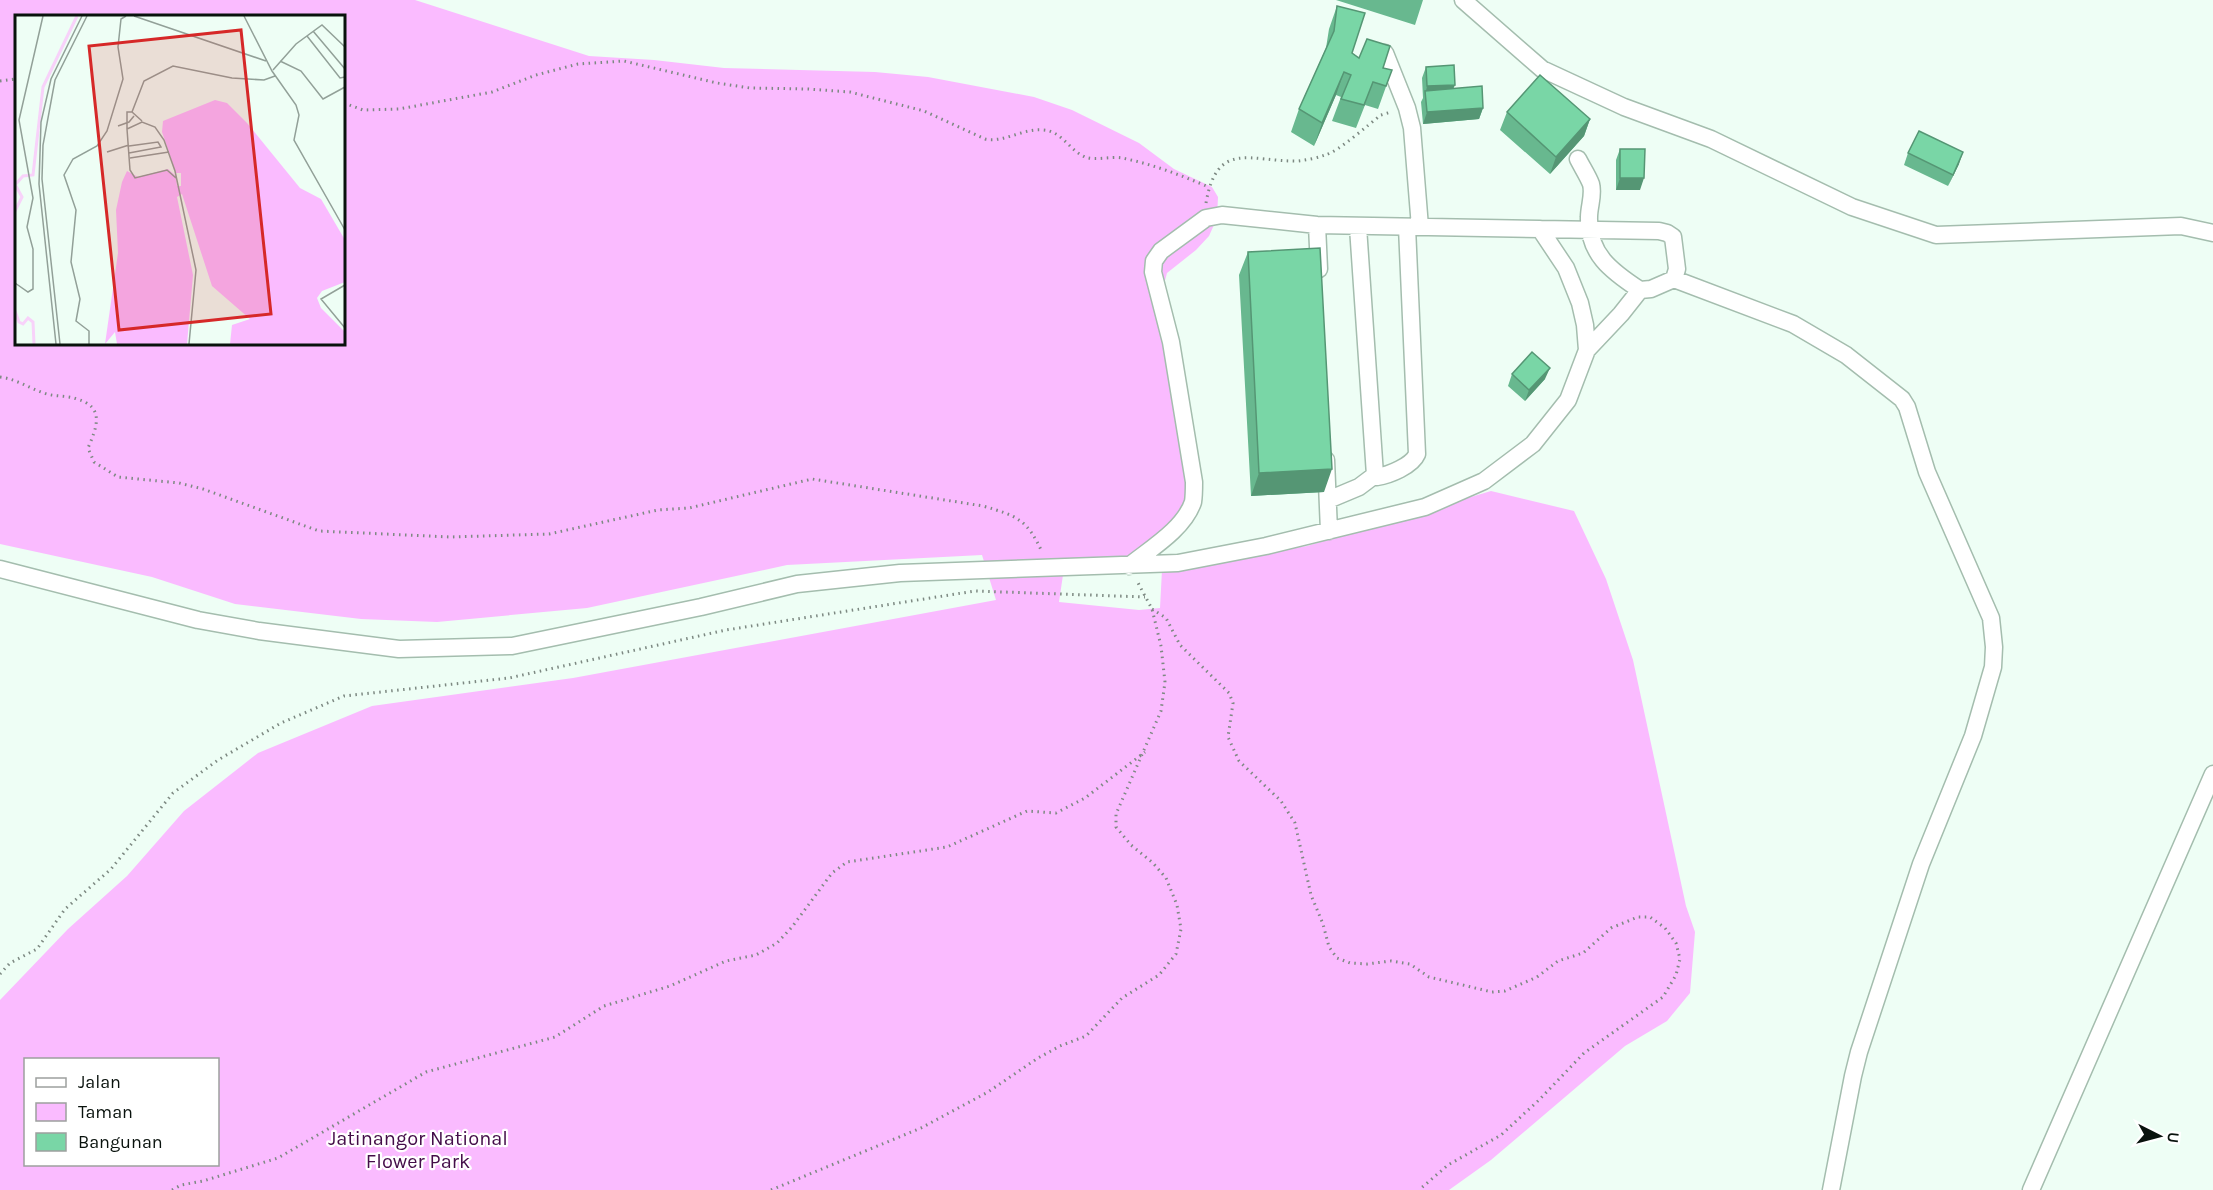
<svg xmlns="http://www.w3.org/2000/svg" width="2213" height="1190" viewBox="0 0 2213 1190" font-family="Karla,sans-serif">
	<rect width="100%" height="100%" fill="#eefef5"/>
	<!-- green -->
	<path fill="#fabbff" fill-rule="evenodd" d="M 0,0 L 415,0 L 589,56 L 654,60 L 724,68 L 875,72 L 928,77 L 1034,97 L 1072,110 L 1139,143 L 1174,169 L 1212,187 L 1218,197 L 1217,218 L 1209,236 L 1196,250 L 1167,273 L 1163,288 L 1199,496 L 1163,550 L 1064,568 L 1059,602 L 1139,610 L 1160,608 L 1162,570 L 1307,546 L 1491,491 L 1574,511 L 1606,579 L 1633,660 L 1686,906 L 1695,932 L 1690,993 L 1667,1021 L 1625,1046 L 1491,1160 L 1449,1190 L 0,1190 L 0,1000 L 68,929 L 127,876 L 184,811 L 258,753 L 372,706 L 573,678 L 996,600 L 982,555 L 787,565 L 587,608 L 437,622 L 361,619 L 235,604 L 152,577 L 0,544 ZM 16,16 L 344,16 L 344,344 L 16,344 ZM 26,1060 L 218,1060 L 218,1164 L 26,1164 Z"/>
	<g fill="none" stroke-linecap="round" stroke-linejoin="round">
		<!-- minor casing -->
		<g stroke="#a4bdae" stroke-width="19">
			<path id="minor" d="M 1463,0 L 1542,69 L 1624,107 L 1711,139 L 1852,207 L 1936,235 L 2181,226 L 2213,233
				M 1385,53 L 1407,108 L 1412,128 L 1420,227
				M 1578,159 C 1582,167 1588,176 1591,184 C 1594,195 1589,206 1589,217 C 1588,254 1611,271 1640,290
				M 1317,225 L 1319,269
				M 1358,227 L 1375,475 L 1377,477 C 1389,475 1412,466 1417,454 L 1407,227
				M 1540,229 L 1659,231 L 1667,233 L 1673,237 L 1677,269 L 1674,279 L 1651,289 L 1640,290 L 1621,314 L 1587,350
				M 1674,279 L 1793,324 L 1846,355 L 1902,399 L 1907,407 L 1927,472 L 1991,618 L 1994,647 L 1993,667 L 1973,736 L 1921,864 L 1859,1052 L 1853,1076 L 1831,1190
				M 1326,460 L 1329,531
				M 1328,500 L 1359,487 L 1375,475
				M 0,569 L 198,620 L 259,631 L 399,649 L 512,646 L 701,607 L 797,584 L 900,573 L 1178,563 L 1266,546 L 1425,507 L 1484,481 L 1533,444 L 1568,400 L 1587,350 L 1585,325 L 1580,303 L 1566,268 L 1540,229 L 1317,225 L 1222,215 L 1206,218 L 1161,251 L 1154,261 L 1153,272 L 1171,342 L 1194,482 C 1194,488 1194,496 1193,502 C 1184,529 1150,549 1129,566
				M 2031,1190 L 2213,774"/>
		</g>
		<!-- path -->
		<path stroke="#7d8982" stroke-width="3" stroke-dasharray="1.5 4.5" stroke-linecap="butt" d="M 0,81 L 16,79
			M 344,103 L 363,110 L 399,109 L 492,92 L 536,75 L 578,64 L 624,61 L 717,83 L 750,88 L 808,89 L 850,92 L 924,111 L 985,139 C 1004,143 1023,128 1043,130 C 1062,131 1069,150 1085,157 C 1095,161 1111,156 1122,158 C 1152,164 1180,175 1209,187
			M 1206,203 C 1217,139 1251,162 1298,161 C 1307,160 1317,158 1325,155 C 1338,152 1369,124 1381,115 L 1391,112
			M 0,377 C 16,379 29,388 44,393 C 54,397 66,395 77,399 C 105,407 97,427 88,448 L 94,462 L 118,477 L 179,483 L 203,489 L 319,531 L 450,537 L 549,534 L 658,510 L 689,508 L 812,479 L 983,506 C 1017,516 1027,519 1042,552
			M 1152,609 L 1166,618 L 1180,645 L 1229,693 L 1233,703 L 1228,737 L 1239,761 L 1281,801 L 1295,823 L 1311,895 L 1323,924 L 1329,947 L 1337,958 L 1350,963 L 1367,964 L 1391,961 L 1410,964 L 1429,977 L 1492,992 L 1505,991 L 1537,977 L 1558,961 L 1583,953 L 1611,928 L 1638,917 L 1650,917 L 1665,928 L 1676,943 L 1680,959 L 1676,975 L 1663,997 L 1584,1053 L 1539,1100 L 1501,1135 L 1448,1165 L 1419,1190
			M 0,974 L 10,963 L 37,949 L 65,909 L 111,869 L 173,793 L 218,760 L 281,723 L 344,696 L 509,678 L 726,630 L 975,591 L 1145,597
			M 172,1190 L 181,1185 L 203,1181 L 278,1158 L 426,1072 L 555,1037 L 604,1006 L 670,986 L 726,961 L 756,955 L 777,943 L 792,927 L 832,873 L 847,862 L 947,847 L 1027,811 L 1056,813 L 1085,798 L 1145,752
			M 771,1190 L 921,1128 L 988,1092 L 1038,1058 L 1060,1046 L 1086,1036 L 1122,998 L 1159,975 L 1176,954 L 1181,929 L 1177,905 L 1166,878 L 1153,863 L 1131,845 L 1116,827 L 1116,814 L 1161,711 L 1165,682 L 1161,646 L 1152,609 L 1137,581"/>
		<!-- minor -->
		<use href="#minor" stroke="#fff" stroke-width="16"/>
	</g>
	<!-- wall -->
	<path fill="#68b88f" d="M 1336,0 L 1423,0 L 1415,25 Z
		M 1337,6 L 1352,53 L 1359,58 L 1383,68 L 1392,70 L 1378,109 L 1365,105 L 1356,128 L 1332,121 L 1341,97 L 1336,95 L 1314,146 L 1291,132 L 1299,109 L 1326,48 L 1329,29 Z
		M 1426,67 L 1453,88 L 1483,108 L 1479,119 L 1423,124 L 1421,102 L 1423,98 L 1422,78 Z
		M 1507,112 L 1590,119 L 1584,136 L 1550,174 L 1500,130 Z
		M 1620,149 L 1640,190 L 1616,190 L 1616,160 Z
		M 1908,153 L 1959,164 L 1948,186 L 1904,165 Z
		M 1248,252 L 1324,492 L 1251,496 L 1239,275 Z
		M 1512,374 L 1545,379 L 1525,401 L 1508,386 Z"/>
	<!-- shaded-wall -->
	<path fill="#559674" d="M 1344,72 L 1336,95 L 1314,146 L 1322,123 Z
		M 1455,85 L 1450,96 L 1426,91 L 1427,86 Z
		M 1483,108 L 1479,119 L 1423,124 L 1427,112 Z
		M 1590,119 L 1584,136 L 1550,174 L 1556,157 Z
		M 1963,152 L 1959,164 L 1948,186 L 1953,175 Z
		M 1620,178 L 1644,178 L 1640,190 L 1616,190 Z
		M 1550,368 L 1545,379 L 1525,401 L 1529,390 Z
		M 1332,469 L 1324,492 L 1251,496 L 1259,473 Z"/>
	<!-- building -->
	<path fill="#79d6a6" stroke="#559674" stroke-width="1.5" d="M 1337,6 L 1365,13 L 1352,53 L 1359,58 L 1367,39 L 1390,46 L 1383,68 L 1392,70 L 1386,86 L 1373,82 L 1364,105 L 1341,99 L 1351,75 L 1344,72 L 1322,123 L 1299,109 L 1334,31 Z
		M 1454,65 L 1455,85 L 1427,86 L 1426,67 Z
		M 1540,75 L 1590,119 L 1556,157 L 1507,112 Z
		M 1482,86 L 1483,108 L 1427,112 L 1425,91 Z
		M 1919,131 L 1963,152 L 1953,175 L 1908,153 Z
		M 1620,149 L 1645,149 L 1644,178 L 1620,178 Z
		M 1320,248 L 1332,469 L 1259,473 L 1248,252 Z
		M 1532,352 L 1550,368 L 1529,390 L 1512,374 Z"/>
	<g text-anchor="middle" stroke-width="4.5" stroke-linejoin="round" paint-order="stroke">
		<!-- park labels -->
		<g font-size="20" fill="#440d49" stroke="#fff">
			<text x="418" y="1145">Jatinangor National<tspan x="418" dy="23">Flower Park</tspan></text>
		</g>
	</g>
	<!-- overview -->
	<g transform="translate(15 15)">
		<rect width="330" height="330" fill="#eefef5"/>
		<path d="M 200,85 L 212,88 L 232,108 L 285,173 L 306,184 L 330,225 L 330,267 L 307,276 L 302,283 L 306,293 L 330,317 L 330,329 L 215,329 L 217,310 L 235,304 L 197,271 L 167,179 L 162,182 L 178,260 L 172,329 L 102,329 L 100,317 L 90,329 L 103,238 L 101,195 L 107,167 L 112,156 L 123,162 L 153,154 L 161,161 L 162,171 L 166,171 L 166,158 L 161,158 L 147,117 L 148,106 Z" fill="#fabbff"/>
		<path fill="none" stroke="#f8d2fa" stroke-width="3" d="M 0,170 L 8,161 L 18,160 L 28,72 L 62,1M 0,196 L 7,182 L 1,171M 0,296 L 4,307 L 8,309 L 13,303 L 18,307 L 19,329"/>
		<path fill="none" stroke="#92a098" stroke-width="1.5" d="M 119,1 L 251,46M 229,1 L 257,56 L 281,90 L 284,100 L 279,125 L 330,215M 298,16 L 330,54M 292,21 L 325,63 L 330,62M 265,46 L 286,56 L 308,84 L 330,72M 258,55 L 281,29 L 307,10 L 330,32M 117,97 L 129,66 L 158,51 L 217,63 L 249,65 L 260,61M 103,111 L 114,107 L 119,101M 112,114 L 112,97 L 117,97 L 127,106M 92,137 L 114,130M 114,138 L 146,132 L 143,127 L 114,131M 115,143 L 154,137M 161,163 L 152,155 L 120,163 L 115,155 L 112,114 L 127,107 L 140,112 L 149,125 L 160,156 L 181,255 L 174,329M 0,268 L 13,277 L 18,274 L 18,234 L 12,212 L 18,183 L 4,105 L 28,1M 330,270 L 306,284 L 330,313M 41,329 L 24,169 L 26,107 L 36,64 L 67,1M 45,329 L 27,164 L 28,130 L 40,65 L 72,1M 74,329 L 74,316 L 61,306 L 65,284 L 56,247 L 61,195 L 49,160 L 58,144 L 82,131 L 92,116 L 108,64 L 103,32 L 106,4 L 111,1"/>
		<path fill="#d62828" fill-opacity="0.15" stroke="#d62828" stroke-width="3" d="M 226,15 L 256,299 L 104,315 L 74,31 Z"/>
		<rect width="330" height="330" fill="none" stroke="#09120d" stroke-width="3"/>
	</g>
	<!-- legend -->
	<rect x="24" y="1058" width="195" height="108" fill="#ffffff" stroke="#9da09e" stroke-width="1.5"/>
	<rect x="36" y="1078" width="30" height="9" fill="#ffffff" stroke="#9da09e" stroke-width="1.5"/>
	<text x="78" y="1088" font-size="18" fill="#09120d">Jalan</text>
	<rect x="36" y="1103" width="30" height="18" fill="#fabbff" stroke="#9da09e" stroke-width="1.5"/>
	<text x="78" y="1118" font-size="18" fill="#09120d">Taman</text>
	<rect x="36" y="1133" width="30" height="18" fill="#79d6a6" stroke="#9da09e" stroke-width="1.5"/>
	<text x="78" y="1148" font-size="18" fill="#09120d">Bangunan</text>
	<!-- north arrow -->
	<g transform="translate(2159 1136) rotate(96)" stroke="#ffffff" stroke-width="4.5" paint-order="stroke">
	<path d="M0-4.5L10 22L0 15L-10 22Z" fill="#09120d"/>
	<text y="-9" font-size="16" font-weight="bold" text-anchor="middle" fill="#09120d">U</text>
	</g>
</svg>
